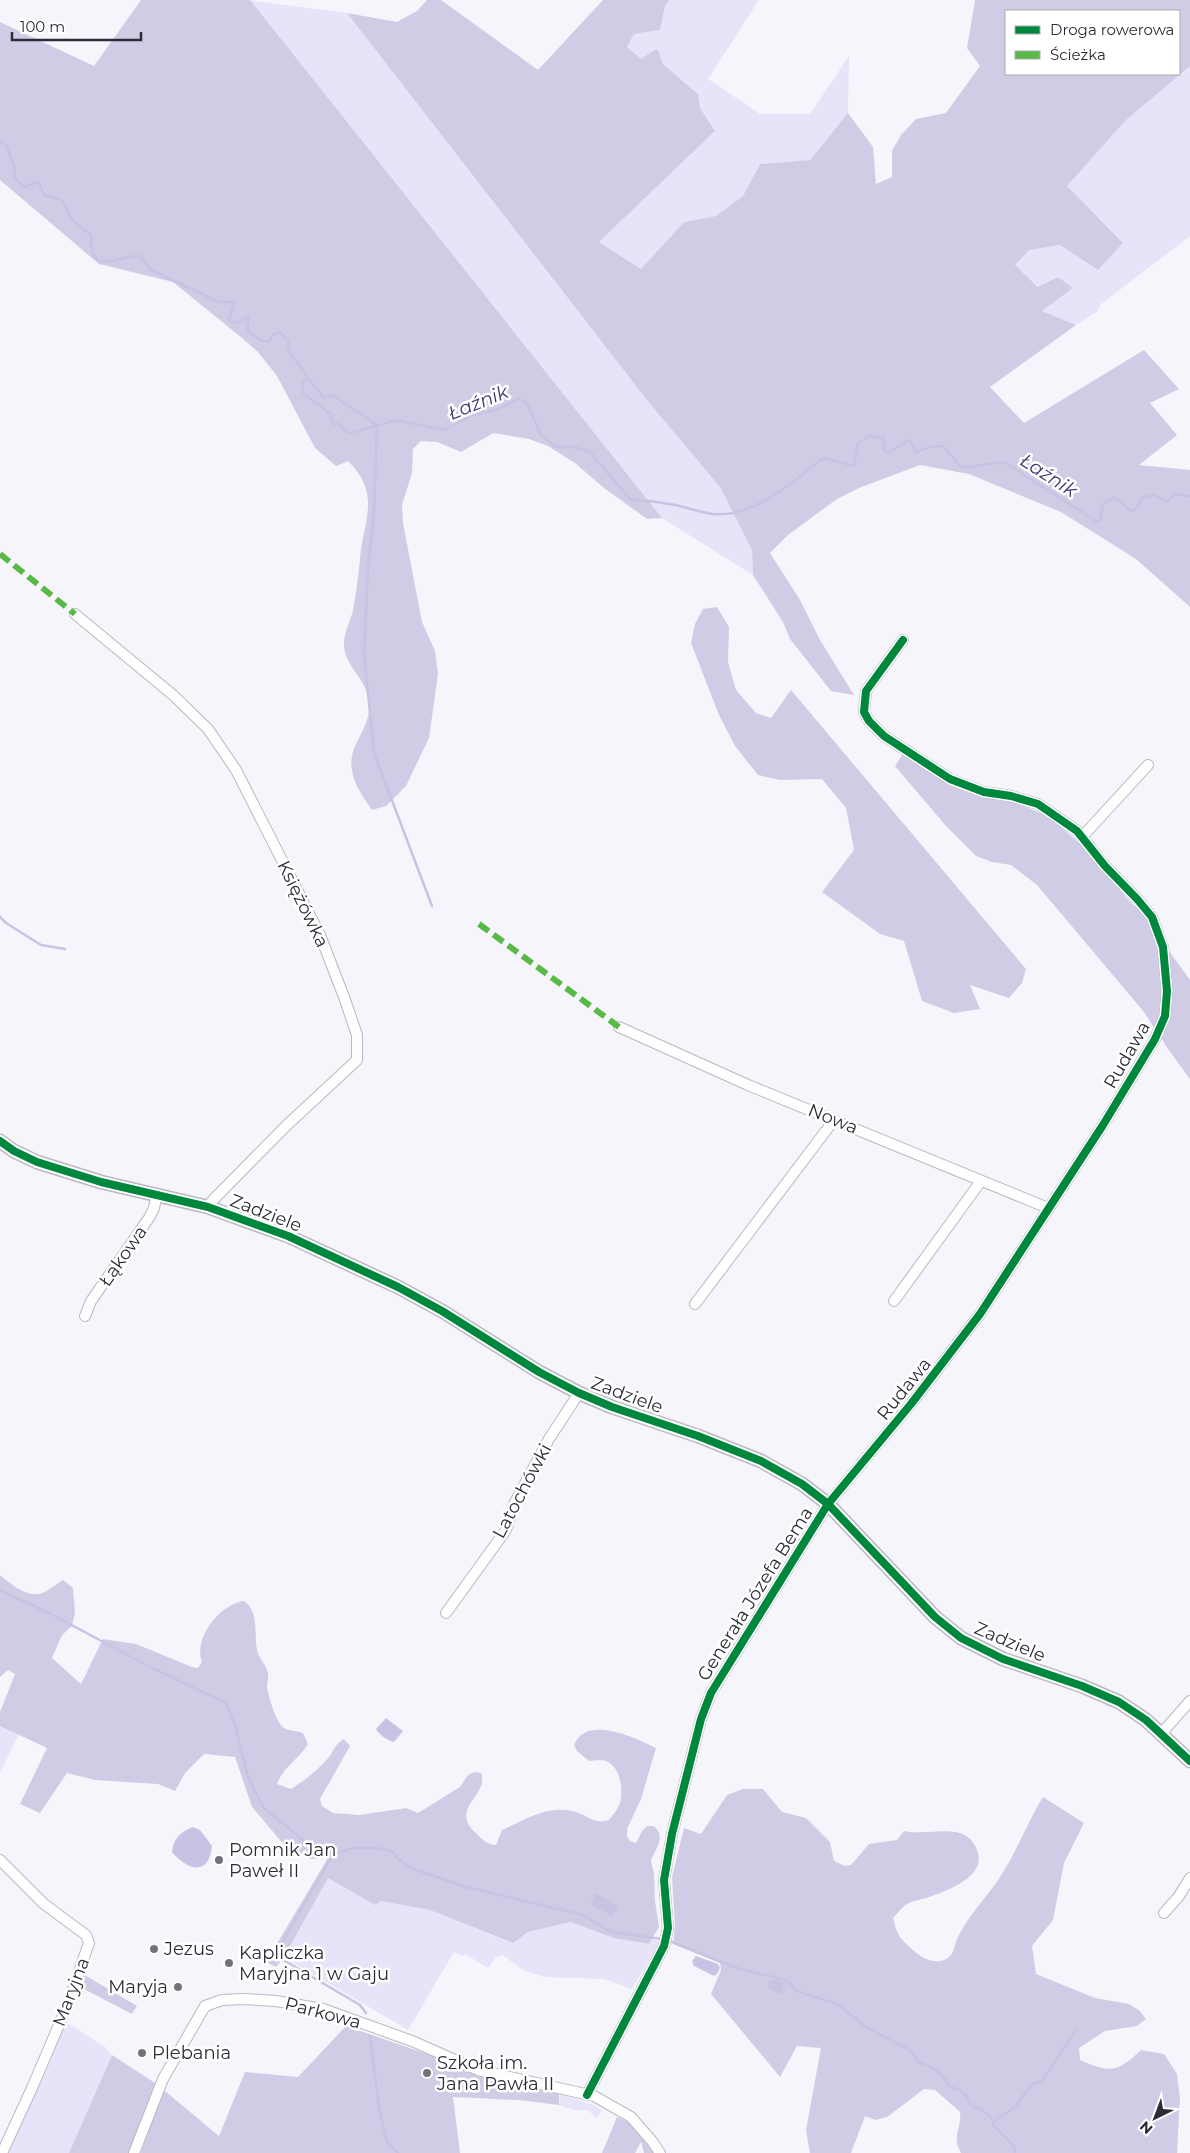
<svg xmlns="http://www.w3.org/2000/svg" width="1190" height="2153" viewBox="0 0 1190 2153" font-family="Montserrat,sans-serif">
	<rect width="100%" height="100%" fill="#f6f5fb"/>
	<!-- green -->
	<path fill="#e7e3f9" d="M 248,0 L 347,13 L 650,404 L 720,487 L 752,550 L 753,575 L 662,518 Z
		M 669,0 L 759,0 L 708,79 L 760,114 L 810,114 L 849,56 L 848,113 L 810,160 L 760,164 L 743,196 L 716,216 L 684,222 L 641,269 L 599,242 L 714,132 L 700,108 L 698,94 L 663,64 L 658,50 L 654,50 L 641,59 L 627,47 L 634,34 L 660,30 L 665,6 Z
		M 1190,66 L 1190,236 L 1100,305 L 1098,311 L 1076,325 L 1042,311 L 1073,288 L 1039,287 L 1015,265 L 1029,249 L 1060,245 L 1098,270 L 1123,243 L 1066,186 L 1125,121 Z
		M 0,1726 L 19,1734 L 0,1773 Z
		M 328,1878 L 375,1905 L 381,1901 L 430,1910 L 512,1943 L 528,1932 L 571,1922 L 613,1938 L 649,1944 L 652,1939 L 660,1942 L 632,1989 L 604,1979 L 545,1977 L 525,1971 L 502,1955 L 496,1957 L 488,1968 L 465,1954 L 463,1956 L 454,1952 L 408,2030 L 284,1957 Z
		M 66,2022 L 104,2046 L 112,2055 L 69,2153 L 5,2153 Z
		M 560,2094 L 596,2106 L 602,2111 L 596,2118 L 588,2110 L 574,2110 L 559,2105 Z"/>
	<!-- forest -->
	<path fill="#d0cce6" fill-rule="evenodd" d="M 141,0 L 250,0 L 662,518 L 647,519 L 604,488 L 575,463 L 548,446 L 529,439 L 493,433 L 461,452 L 437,442 L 421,441 L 413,449 L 412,473 L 402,505 L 403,523 L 422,622 L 435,651 L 438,674 L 429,738 L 406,786 L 386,806 L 372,810 C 357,789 344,769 356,744 C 361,734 367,723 369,712 C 373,680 343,669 344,643 C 344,632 351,620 353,610 C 357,590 359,569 361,549 C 367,513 378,491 348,461 L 336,466 L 315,448 L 277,376 L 258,352 L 242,338 L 173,282 L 99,264 L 0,180 L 0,22 L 94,66 Z
		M 427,0 L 441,0 L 538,70 L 603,0 L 669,0 L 665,6 L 660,30 L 634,34 L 627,47 L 641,59 L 654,50 L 658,50 L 663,64 L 698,94 L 700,108 L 715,131 L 599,242 L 641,269 L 684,222 L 716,216 L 743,196 L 760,164 L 810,160 L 848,113 L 873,147 L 876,184 L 892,177 L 892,151 L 901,135 L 916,119 L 946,113 L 980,66 L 967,48 L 975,0 L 1190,0 L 1190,66 L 1125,121 L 1067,186 L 1123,243 L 1098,270 L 1060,245 L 1029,250 L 1015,265 L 1038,287 L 1058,277 L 1073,288 L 1042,311 L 1076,325 L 990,387 L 1024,423 L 1144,350 L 1179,389 L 1150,403 L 1177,435 L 1139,465 L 1190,470 L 1190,607 L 1136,559 L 1061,512 L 969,474 L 920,465 L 859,488 L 837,499 L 788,535 L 770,553 L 800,600 L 820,640 L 854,695 L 831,691 L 790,639 L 783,622 L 753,575 L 752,550 L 720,487 L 650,404 L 347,13 L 397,22 L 417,11 ZM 1006,11 L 1179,11 L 1179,74 L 1006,74 Z
		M 717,607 L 729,627 L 728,662 L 736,690 L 756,713 L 771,718 L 791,690 L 1026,969 L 1022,983 L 1009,998 L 970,985 L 980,1009 L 954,1013 L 922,1001 L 904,941 L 880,934 L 822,892 L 854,850 L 846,808 L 822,779 L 780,780 L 758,775 L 735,746 L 719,715 L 691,643 L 695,624 L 703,609 Z
		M 902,755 L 935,775 L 1017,803 L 1049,817 L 1085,848 L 1129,901 L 1142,913 L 1190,980 L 1190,1079 L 1168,1049 L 1144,1012 L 1037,885 L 1011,865 L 992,862 L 976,856 L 946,826 L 895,766 Z
		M 0,1575 C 10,1583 24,1596 39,1594 C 46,1593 56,1584 63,1580 L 73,1588 L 75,1613 L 72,1626 L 62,1635 L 52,1658 L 81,1684 L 103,1639 L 136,1644 L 192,1667 L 198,1668 L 202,1662 C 193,1638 220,1604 244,1601 C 259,1611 254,1633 257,1650 C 259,1659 267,1665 268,1674 C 269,1678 267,1682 267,1686 C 268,1695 276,1723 284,1728 C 289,1731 297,1731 303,1733 L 308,1744 C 299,1759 283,1767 277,1784 L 291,1789 C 304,1781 319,1769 329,1757 C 335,1749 335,1744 344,1739 L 350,1746 L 320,1799 L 322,1806 L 333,1813 L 359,1815 L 400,1809 L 406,1808 L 418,1813 L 460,1787 L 468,1775 L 474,1772 L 481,1773 C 490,1796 448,1808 476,1833 C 482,1839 487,1845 496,1845 L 502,1830 C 524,1820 547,1805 572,1811 C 587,1814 593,1825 609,1820 C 613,1815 618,1809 620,1803 C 623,1790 621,1769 608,1762 C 602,1759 595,1761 589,1761 L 577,1751 L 574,1745 C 586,1714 636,1738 656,1748 L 641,1799 L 627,1829 L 627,1836 L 630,1841 L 636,1843 L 642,1831 L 647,1826 L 654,1826 C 667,1838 655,1848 651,1861 L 654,1874 L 655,1901 L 659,1927 L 649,1944 L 613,1938 L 571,1922 L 528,1932 L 513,1943 L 430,1910 L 381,1901 L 375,1905 L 328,1878 L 284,1957 L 276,1967 L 266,1962 L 328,1858 L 310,1859 L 285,1846 L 252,1807 L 235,1757 L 204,1754 L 185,1773 L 175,1791 L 158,1784 L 95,1780 L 67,1773 L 40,1813 L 20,1804 L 47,1748 L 0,1726 L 0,1712 L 15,1674 L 8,1670 L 0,1677 Z
		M 743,1789 L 763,1789 L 782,1812 L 806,1818 L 830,1842 L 834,1861 L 845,1866 L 851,1865 L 869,1844 L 897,1840 L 904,1831 C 910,1832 917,1833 923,1832 C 944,1832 970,1825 978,1853 C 985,1877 947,1891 929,1897 C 922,1900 913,1900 907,1904 C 902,1907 897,1914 893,1918 C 898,1938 900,1938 915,1952 C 924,1960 940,1966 950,1956 C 955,1951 955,1941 959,1935 C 971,1911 992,1892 1005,1869 C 1019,1846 1028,1821 1043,1797 L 1084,1823 L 1064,1863 L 1053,1920 L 1032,1946 L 1036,1974 L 1095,1998 L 1129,2004 L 1139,2010 L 1146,2019 L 1137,2026 L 1105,2031 L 1079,2048 L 1080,2060 C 1110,2073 1117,2073 1141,2050 L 1164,2054 L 1177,2074 L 1180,2098 L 1177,2153 L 961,2153 C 951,2135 962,2129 960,2112 L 935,2090 L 924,2089 L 887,2117 L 875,2120 L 865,2116 L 851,2153 L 810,2153 L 806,2130 L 821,2048 L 797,2046 L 780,2077 L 711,1994 L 721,1970 L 720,1963 L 673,1944 L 675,1926 L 672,1877 L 684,1828 L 701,1834 L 727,1795 Z
		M 83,1974 L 137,2006 L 132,2014 L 80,1987 Z
		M 346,2026 L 479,2072 L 559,2091 L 559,2105 L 518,2100 L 453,2097 L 460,2153 L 141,2153 L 156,2108 L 165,2091 L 219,2136 L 245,2072 L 298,2077 Z
		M 112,2055 L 155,2083 L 130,2153 L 69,2153 Z
		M 617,2117 L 632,2124 L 655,2153 L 644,2153 L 641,2142 L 635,2153 L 602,2153 Z"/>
	<!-- water -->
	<path fill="#c7c3e2" d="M 386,1718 L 403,1731 L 394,1742 C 387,1740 379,1735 376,1729 Z
		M 193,1827 L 200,1830 L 212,1846 C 209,1877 187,1870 172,1852 C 173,1839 181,1831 193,1827 Z
		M 596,1893 L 618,1906 L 612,1916 L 590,1904 Z
		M 696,1956 L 718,1964 L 720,1968 L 717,1974 L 714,1976 L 694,1966 L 692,1961 Z
		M 772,1979 L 785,1983 L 782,1993 L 777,1993 L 768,1988 L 768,1981 Z"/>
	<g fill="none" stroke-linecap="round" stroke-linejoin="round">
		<!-- stream -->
		<path stroke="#c7c3e2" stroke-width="2.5" d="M 0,141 L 6,145 L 14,166 L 15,178 L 24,187 L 36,182 L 39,183 L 44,195 L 62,200 L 73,221 L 91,235 C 91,277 112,257 138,256 L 141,257 L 151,270 L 219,302 L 234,302 L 229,321 C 238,326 240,319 248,317 L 248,331 L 262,341 L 269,341 L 273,335 L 280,332 L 288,341 L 289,351 L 311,382 L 321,393 L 322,397 L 333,395 C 347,407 363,414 377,426 L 396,420 L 444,430 L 473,415 L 499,409 L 519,399 L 527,403 L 541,435 L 556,447 L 574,447 L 589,451 L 630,499 C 645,501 660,502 675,505 C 688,508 700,512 713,514 C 754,518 793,482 823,458 L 854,466 L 858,444 L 869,436 L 884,438 L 884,450 L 889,452 L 910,440 L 916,452 L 930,447 L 943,446 L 962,468 L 1004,462 L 1096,521 L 1100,521 L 1103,504 L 1114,497 L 1132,511 L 1137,508 L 1142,498 L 1154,495 L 1167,502 L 1174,494 L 1190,496
			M 307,376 L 302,385 L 304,394 L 331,414 L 333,424 L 339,424 C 342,426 345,431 348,433 C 352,434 371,426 377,426 L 374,512 L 368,569 L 364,653 L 374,753 L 432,906
			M 0,917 L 6,923 L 41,945 L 65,949
			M 0,1590 L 51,1614 L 152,1668 L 226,1703 L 236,1728 L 246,1770 L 254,1790 L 264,1808 L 309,1845 L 333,1854 L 353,1848 L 376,1848 L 392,1851 L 398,1859 L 411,1868 L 466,1887 L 583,1915 L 610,1931 L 618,1933 L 662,1939
			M 333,1854 L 275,1955 L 360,2005 L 366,2013
			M 672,1942 L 734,1967 L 788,1981 L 797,1991 L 837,2004 L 869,2029 L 912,2051 L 918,2063 C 930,2064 944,2075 950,2087 C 961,2090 967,2093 971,2105 C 980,2108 994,2116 994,2126 L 1014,2146 L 1015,2153
			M 370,2036 L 379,2107 L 387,2142 L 398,2153
			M 994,2121 L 1015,2107 L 1032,2084 L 1042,2081 L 1076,2029"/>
		<!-- minor casing -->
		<g stroke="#bab8c1" stroke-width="12">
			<path id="minor" d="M 75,614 L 173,695 L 208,729 L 236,770 L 320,935 L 344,997 L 357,1035 L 357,1060 L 286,1126 L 213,1200 L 208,1207
				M 1082,837 L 1148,765
				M 619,1027 L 748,1085 L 1048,1208
				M 894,1301 L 981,1181
				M 695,1304 L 834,1120
				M 85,1316 L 91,1301 L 149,1218 L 154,1208 L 157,1194
				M 446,1613 L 506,1530 L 515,1502 L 549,1439 L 579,1393
				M 1161,1734 L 1190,1701
				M 0,1860 L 44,1904 L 86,1935 L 89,1943 L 67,2006 L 32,2088 L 2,2153
				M 1164,1913 L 1179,1896 L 1190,1878
				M 587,2095 L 664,1946 L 668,1928 L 664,1880 L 672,1834 L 701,1719 L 711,1693 L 828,1504 L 911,1404 L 980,1314 L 1103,1125 L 1155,1039 L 1165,1016 L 1167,991 L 1163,947 L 1152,917 L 1137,899 L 1105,866 L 1077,831 L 1038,804 L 1011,796 L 984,792 L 950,779 L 884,736 L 869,721 L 864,712 L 866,691 L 903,640
				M 134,2153 L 163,2079 L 205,2006 L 222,2000 L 244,1999 L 276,2001 L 323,2009 L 412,2041 L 478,2070 L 594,2096 L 631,2117 L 652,2141 L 660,2153"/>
		</g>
		<!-- tertiary casing -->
		<g stroke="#bab8c1" stroke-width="15">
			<path id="tertiary" d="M 0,1141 L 14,1151 L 37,1162 L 101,1182 L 208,1207 L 288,1236 L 398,1287 L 442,1311 L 539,1372 L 579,1393 L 612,1407 L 698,1436 L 761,1461 L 802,1484 L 828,1504 L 935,1617 L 961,1638 L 1003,1659 L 1082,1686 L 1119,1702 L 1146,1720 L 1190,1761"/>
		</g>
		<!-- minor -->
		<use href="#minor" stroke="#fefefe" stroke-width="10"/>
		<!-- tertiary -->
		<use href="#tertiary" stroke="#fefefe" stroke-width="12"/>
		<!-- quiet -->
		<path stroke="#58b947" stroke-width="6" stroke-dasharray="12 6" stroke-linecap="butt" d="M 0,554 L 75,614
			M 479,924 L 619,1027"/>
		<!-- cycleway casing -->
		<g stroke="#fff" stroke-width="11">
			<path id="cycleway" d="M 0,1141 L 14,1151 L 37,1162 L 101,1182 L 208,1207 L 288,1236 L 398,1287 L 442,1311 L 539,1372 L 579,1393 L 612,1407 L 698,1436 L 761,1461 L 802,1484 L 828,1504 L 935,1617 L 961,1638 L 1003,1659 L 1082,1686 L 1119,1702 L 1146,1720 L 1190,1761
				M 587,2095 L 664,1946 L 668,1928 L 664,1880 L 672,1834 L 701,1719 L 711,1693 L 828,1504 L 911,1404 L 980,1314 L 1103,1125 L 1155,1039 L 1165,1016 L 1167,991 L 1163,947 L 1152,917 L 1137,899 L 1105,866 L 1077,831 L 1038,804 L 1011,796 L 984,792 L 950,779 L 884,736 L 869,721 L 864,712 L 866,691 L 903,640"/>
		</g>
		<!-- cycleway -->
		<use href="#cycleway" stroke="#00873e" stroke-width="8"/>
	</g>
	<!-- markers -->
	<g fill="#73727b" stroke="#fff" stroke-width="2">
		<circle cx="219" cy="1860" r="5"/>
		<circle cx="154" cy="1949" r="5"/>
		<circle cx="229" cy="1963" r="5"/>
		<circle cx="178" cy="1987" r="5"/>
		<circle cx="142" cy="2053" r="5"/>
		<circle cx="427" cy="2073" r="5"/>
	</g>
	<g text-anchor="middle" stroke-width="5" stroke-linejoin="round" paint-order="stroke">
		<!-- street labels -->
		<g font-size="18" fill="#2d2b36" stroke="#fff">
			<text transform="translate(303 904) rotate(64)" y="6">Księżówka</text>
			<text transform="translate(1127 1055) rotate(-60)" y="6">Rudawa</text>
			<text transform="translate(833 1119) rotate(22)" y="6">Nowa</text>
			<text transform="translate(266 1213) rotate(21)" y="6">Zadziele</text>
			<text transform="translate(123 1256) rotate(-55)" y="6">Łąkowa</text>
			<text transform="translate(904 1389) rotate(-51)" y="6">Rudawa</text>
			<text transform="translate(627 1395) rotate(20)" y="6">Zadziele</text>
			<text transform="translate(522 1491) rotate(-62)" y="6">Latochówki</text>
			<text transform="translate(755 1594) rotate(-58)" y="6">Generała Józefa Bema</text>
			<text transform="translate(1010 1642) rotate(23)" y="6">Zadziele</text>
			<text transform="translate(71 1992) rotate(-69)" y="6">Maryjna</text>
			<text transform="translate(323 2013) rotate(15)" y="6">Parkowa</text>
		</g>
		<!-- poi labels -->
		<g font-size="18" fill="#2d2b36" stroke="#fff" text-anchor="start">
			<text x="229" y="1856">Pomnik Jan<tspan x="229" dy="21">Paweł II</tspan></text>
			<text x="164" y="1955">Jezus</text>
			<text x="239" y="1959">Kapliczka<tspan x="239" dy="21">Maryjna 1 w Gaju</tspan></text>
			<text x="168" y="1993" text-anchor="end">Maryja</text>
			<text x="152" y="2059">Plebania</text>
			<text x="437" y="2069">Szkoła im.<tspan x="437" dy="21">Jana Pawła II</tspan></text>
		</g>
		<!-- water labels -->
		<g font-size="19" font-style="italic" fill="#42366c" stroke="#fff">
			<text transform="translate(478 402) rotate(-22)" y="7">Łaźnik</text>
			<text transform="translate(1049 475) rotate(33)" y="7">Łaźnik</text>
		</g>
	</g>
	<!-- legend -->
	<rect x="1005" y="10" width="175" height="65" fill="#ffffff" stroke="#abaaaf"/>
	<rect x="1015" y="26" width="25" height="8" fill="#00873e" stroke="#abaaaf"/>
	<text x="1050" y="35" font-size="15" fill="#2d2b36">Droga rowerowa</text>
	<rect x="1015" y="51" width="25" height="8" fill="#58b947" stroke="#abaaaf"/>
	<text x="1050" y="60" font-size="15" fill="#2d2b36">Ścieżka</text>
	<!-- north arrow -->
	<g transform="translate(1155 2118) rotate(222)" stroke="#ffffff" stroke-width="4" paint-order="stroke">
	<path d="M0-4L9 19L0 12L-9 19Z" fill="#2d2b36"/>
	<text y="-8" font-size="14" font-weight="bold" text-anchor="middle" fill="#2d2b36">N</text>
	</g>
	<!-- scale -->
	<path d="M12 32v8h129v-8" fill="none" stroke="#2d2b36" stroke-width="2.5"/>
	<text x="20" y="32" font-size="15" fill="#2d2b36" stroke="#ffffff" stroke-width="4" paint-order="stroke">100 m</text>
</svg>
